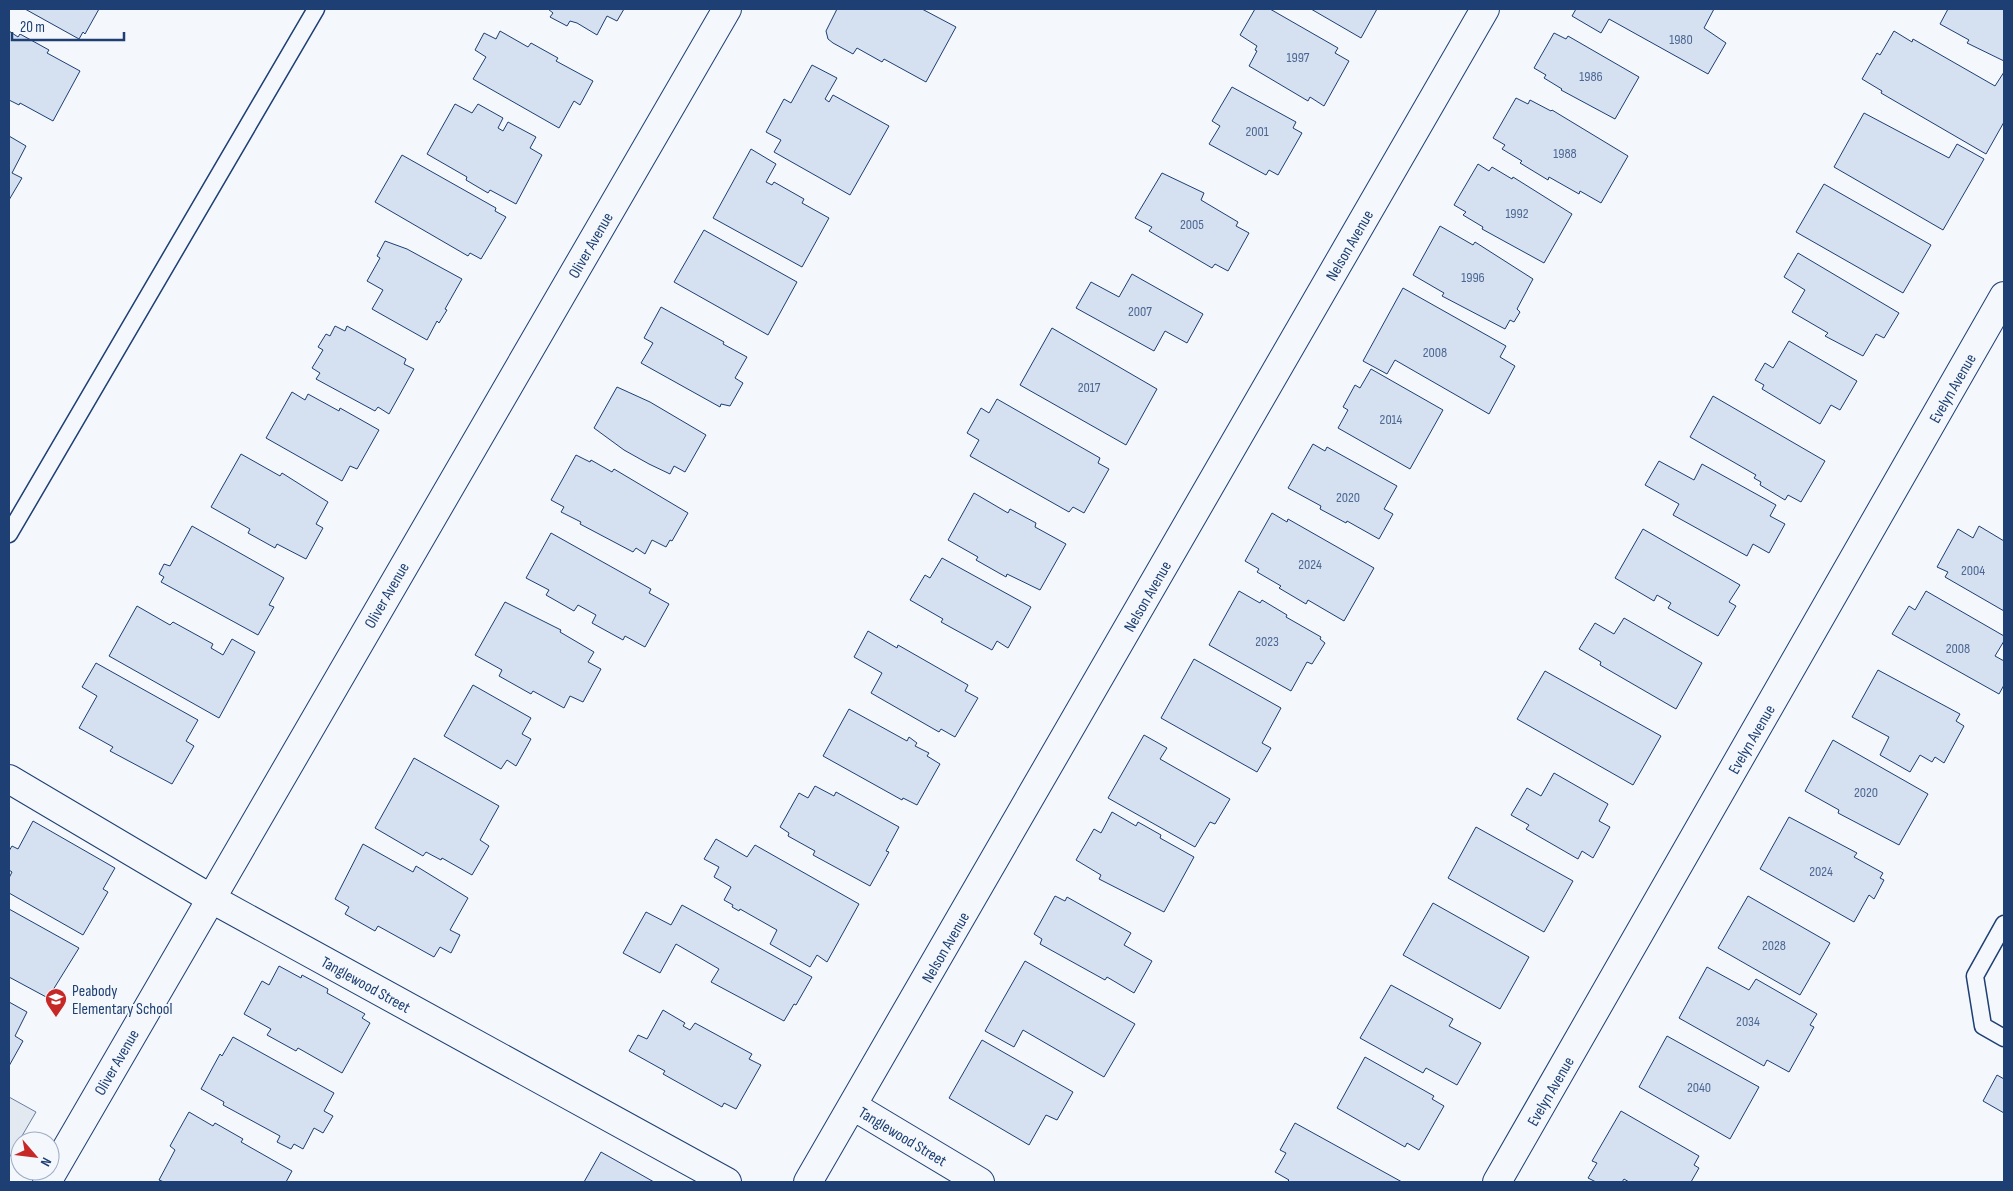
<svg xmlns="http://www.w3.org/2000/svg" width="2013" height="1191" viewBox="0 0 2013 1191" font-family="'Sofia Sans Condensed',sans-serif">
	<rect width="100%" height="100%" fill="#f4f7fb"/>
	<!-- green -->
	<path fill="#e3e9f0" stroke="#687fa3" d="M 9,1097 L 36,1112 L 9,1158 Z"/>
	<!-- building -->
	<path fill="#d5e0f0" stroke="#1d3f73" d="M 25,9 L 99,9 L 85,34 L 83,32 L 79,39 Z
		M 548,9 L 624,9 L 617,21 L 607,16 L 597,35 L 577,23 L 570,21 L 567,26 L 550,17 L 553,13 Z
		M 837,9 L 922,9 L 956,27 L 926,82 L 884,59 L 882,62 L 857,48 L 853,54 L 833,43 L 828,39 L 826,31 Z
		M 1255,9 L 1270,9 L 1338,48 L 1335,53 L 1349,61 L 1324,106 L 1310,97 L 1308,101 L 1249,66 L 1257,51 L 1255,50 L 1257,46 L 1240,35 Z
		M 1311,9 L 1377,9 L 1361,38 Z
		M 1576,9 L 1714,9 L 1704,28 L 1726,43 L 1708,74 L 1609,19 L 1601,33 L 1572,16 Z
		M 1948,9 L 2004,9 L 2004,61 L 1967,43 L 1969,40 L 1940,24 Z
		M 9,31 L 18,37 L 20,34 L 49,50 L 47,53 L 80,71 L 53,121 L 20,103 L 19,105 L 9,100 Z
		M 500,31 L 528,47 L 531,43 L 558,58 L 556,61 L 593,81 L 580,105 L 574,101 L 559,128 L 473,79 L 486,57 L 475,50 L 484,33 L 496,39 Z
		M 1894,31 L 1912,42 L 1913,39 L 1995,86 L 2004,72 L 2004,122 L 1986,154 L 1881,93 L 1882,91 L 1862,79 L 1877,53 L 1880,55 Z
		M 1554,33 L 1566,39 L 1568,36 L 1639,77 L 1615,119 L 1561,90 L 1562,89 L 1544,78 L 1546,75 L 1534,68 Z
		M 812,65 L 837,78 L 825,99 L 829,102 L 833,95 L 889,126 L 850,195 L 774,152 L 781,140 L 766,132 L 784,99 L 791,103 Z
		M 1232,87 L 1296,122 L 1293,128 L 1302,133 L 1278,175 L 1269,170 L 1266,175 L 1209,144 L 1220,126 L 1212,121 Z
		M 1516,98 L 1528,104 L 1530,100 L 1551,111 L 1552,110 L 1628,156 L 1601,203 L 1580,191 L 1579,194 L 1549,177 L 1548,180 L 1520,163 L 1522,161 L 1502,149 L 1505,145 L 1493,138 Z
		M 455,104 L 472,113 L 478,104 L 503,118 L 498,128 L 503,131 L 508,122 L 536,137 L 530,148 L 542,155 L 516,204 L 490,190 L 488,193 L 466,180 L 467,177 L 427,154 Z
		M 1864,113 L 1949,158 L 1957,144 L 1984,159 L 1943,230 L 1834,167 Z
		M 9,136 L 26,146 L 12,173 L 22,178 L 9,200 Z
		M 751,149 L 776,164 L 766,182 L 772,185 L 774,182 L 804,199 L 802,203 L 829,218 L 802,267 L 713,218 Z
		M 402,155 L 496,208 L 495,211 L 506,217 L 481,259 L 470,253 L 468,256 L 375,202 Z
		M 1478,164 L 1489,171 L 1492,167 L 1512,179 L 1513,177 L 1572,214 L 1544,263 L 1482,229 L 1483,227 L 1463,215 L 1466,212 L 1454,205 Z
		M 1162,173 L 1204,193 L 1201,200 L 1238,222 L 1236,226 L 1249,233 L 1228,271 L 1215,264 L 1212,268 L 1149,231 L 1152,227 L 1135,218 Z
		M 1824,184 L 1931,245 L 1903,293 L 1796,232 Z
		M 1440,226 L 1473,245 L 1475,242 L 1533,279 L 1517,309 L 1520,312 L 1514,322 L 1510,320 L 1505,329 L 1442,296 L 1444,293 L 1413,275 Z
		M 704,230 L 797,282 L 768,335 L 674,282 Z
		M 385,241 L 407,249 L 462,279 L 445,309 L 447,310 L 439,323 L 437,321 L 427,340 L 372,309 L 383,290 L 367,281 L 380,258 L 377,256 Z
		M 1798,253 L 1899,313 L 1884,338 L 1876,334 L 1863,356 L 1825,336 L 1828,333 L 1792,312 L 1805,290 L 1784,277 Z
		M 1132,274 L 1203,314 L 1187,343 L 1165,331 L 1154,351 L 1076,308 L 1091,282 L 1119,297 Z
		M 1403,288 L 1506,346 L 1500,357 L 1515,366 L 1489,414 L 1395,360 L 1387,374 L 1363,361 Z
		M 661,307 L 724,342 L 723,344 L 747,357 L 735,378 L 743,383 L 730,406 L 721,404 L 720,407 L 641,363 L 653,343 L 644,338 Z
		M 335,326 L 345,331 L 347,326 L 406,359 L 404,364 L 414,369 L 389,414 L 378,407 L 375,411 L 316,379 L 320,373 L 312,368 L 323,350 L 318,347 L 326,334 L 330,336 Z
		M 1052,328 L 1157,389 L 1126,445 L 1020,385 Z
		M 1789,341 L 1857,381 L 1840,410 L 1831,405 L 1820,424 L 1762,389 L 1764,385 L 1755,380 L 1765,363 L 1773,368 Z
		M 1371,369 L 1443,410 L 1410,469 L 1338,428 L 1348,410 L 1343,407 L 1355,385 L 1360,388 Z
		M 617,387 L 650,402 L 706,435 L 685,472 L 674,466 L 670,474 L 649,464 L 624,450 L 594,428 Z
		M 292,392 L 305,400 L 308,394 L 339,411 L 340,408 L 379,430 L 357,469 L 350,466 L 342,481 L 266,438 Z
		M 1713,396 L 1825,461 L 1801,502 L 1788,495 L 1785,500 L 1760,485 L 1761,482 L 1754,478 L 1756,475 L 1690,437 Z
		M 997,399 L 1100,458 L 1098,463 L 1109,469 L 1084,513 L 1073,507 L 1069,512 L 970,456 L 979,440 L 967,433 L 981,408 L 989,413 Z
		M 1313,444 L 1325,451 L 1327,447 L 1397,486 L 1384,509 L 1393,514 L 1379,539 L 1347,521 L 1346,523 L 1320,509 L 1321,506 L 1288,488 Z
		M 241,454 L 280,476 L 282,473 L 328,502 L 316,524 L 323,528 L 306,559 L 277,544 L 275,548 L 248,533 L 250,529 L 211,507 Z
		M 576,455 L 590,462 L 591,460 L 612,472 L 614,469 L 688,513 L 672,541 L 670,540 L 666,547 L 652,540 L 645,554 L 636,548 L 633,552 L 580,524 L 581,522 L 561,512 L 564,507 L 551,500 Z
		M 1659,461 L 1694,480 L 1702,464 L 1776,505 L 1770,516 L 1785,524 L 1769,553 L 1753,544 L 1747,556 L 1673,515 L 1679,504 L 1645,485 Z
		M 974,493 L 1008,513 L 1010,509 L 1036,523 L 1035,527 L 1066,544 L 1040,590 L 1007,574 L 1006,577 L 976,560 L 978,557 L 948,540 Z
		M 1272,513 L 1287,522 L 1288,519 L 1374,568 L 1344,621 L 1308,600 L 1306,604 L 1279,588 L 1281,586 L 1257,572 L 1259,569 L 1245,561 Z
		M 192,526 L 284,578 L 269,605 L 274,607 L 258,635 L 161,582 L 164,577 L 159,574 L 164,564 L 170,566 Z
		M 1979,526 L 2004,541 L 2004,611 L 1945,577 L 1948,572 L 1937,567 L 1958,529 L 1973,538 Z
		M 1643,529 L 1740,585 L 1729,602 L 1736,606 L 1718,636 L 1668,608 L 1671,603 L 1657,595 L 1654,601 L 1615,578 Z
		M 551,533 L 651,589 L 649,593 L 669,604 L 645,647 L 625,636 L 623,640 L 592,623 L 596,615 L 578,605 L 574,611 L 546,595 L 549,590 L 526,578 Z
		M 942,558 L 1031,607 L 1008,648 L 997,641 L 992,650 L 941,622 L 943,619 L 910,600 L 925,575 L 930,578 Z
		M 1239,591 L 1260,603 L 1262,600 L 1287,615 L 1286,617 L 1321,637 L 1320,639 L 1325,643 L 1312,664 L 1307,662 L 1291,691 L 1209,645 Z
		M 1926,591 L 2004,636 L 2004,641 L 1995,656 L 2004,661 L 2004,685 L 1999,694 L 1892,634 L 1909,606 L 1915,610 Z
		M 505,602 L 561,630 L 560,632 L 594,652 L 588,662 L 601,669 L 583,702 L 570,696 L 564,708 L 533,691 L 531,694 L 499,676 L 502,670 L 475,655 Z
		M 137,606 L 170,625 L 173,622 L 213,644 L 211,648 L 223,655 L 232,639 L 255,652 L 219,718 L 109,656 Z
		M 1624,618 L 1702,663 L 1676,709 L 1600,665 L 1601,662 L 1579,649 L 1595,623 L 1614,634 Z
		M 868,631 L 897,648 L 898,645 L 968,685 L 965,691 L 978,698 L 955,737 L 941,729 L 939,732 L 871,693 L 882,673 L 854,657 Z
		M 1194,659 L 1281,708 L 1262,743 L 1271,748 L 1257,772 L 1161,718 Z
		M 96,663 L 198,720 L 186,741 L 194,746 L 172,784 L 110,751 L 113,747 L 79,728 L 97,696 L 82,687 Z
		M 1878,670 L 1960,714 L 1956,721 L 1964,726 L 1944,763 L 1935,757 L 1932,762 L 1920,755 L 1910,772 L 1880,755 L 1889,737 L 1852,717 Z
		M 1545,671 L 1661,736 L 1633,785 L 1517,719 Z
		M 473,685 L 531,718 L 522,734 L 531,739 L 516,766 L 507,760 L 501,769 L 444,736 Z
		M 849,709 L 907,741 L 909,737 L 917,743 L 915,746 L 929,753 L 927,756 L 940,764 L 917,805 L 903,798 L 902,800 L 823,756 Z
		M 1144,735 L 1167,748 L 1160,759 L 1230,799 L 1215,824 L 1210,822 L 1195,847 L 1108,798 Z
		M 1833,740 L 1928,794 L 1899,845 L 1838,813 L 1839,810 L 1805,791 Z
		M 414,758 L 499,806 L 480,840 L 489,846 L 472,875 L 442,858 L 441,860 L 426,852 L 423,856 L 375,828 Z
		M 1554,773 L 1608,804 L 1599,821 L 1610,827 L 1593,858 L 1582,851 L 1578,859 L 1526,829 L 1529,825 L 1511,815 L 1527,788 L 1541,796 Z
		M 815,786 L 834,796 L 836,792 L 899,827 L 886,851 L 889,852 L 870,886 L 813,855 L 815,851 L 788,836 L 789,833 L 780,827 L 799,793 L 808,798 Z
		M 1112,812 L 1136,826 L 1138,822 L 1161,835 L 1160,838 L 1194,857 L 1164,912 L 1099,879 L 1101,875 L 1076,860 L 1094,829 L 1101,833 Z
		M 1789,817 L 1857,853 L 1854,857 L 1883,873 L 1880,878 L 1884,880 L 1874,899 L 1869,895 L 1854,922 L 1760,869 Z
		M 33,821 L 115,868 L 103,889 L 108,892 L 83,935 L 9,893 L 9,878 L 12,872 L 9,870 L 9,851 L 12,846 L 18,849 Z
		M 1476,827 L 1573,881 L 1544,932 L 1448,878 Z
		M 716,839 L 747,857 L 755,845 L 859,904 L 827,962 L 817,955 L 810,967 L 770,944 L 777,930 L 740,909 L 739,911 L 732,907 L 733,905 L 724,900 L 731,887 L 714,877 L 719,867 L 704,859 Z
		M 363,844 L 413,872 L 416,866 L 468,898 L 450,930 L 460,935 L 451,953 L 440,947 L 434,957 L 378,926 L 375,931 L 345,914 L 349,907 L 335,899 Z
		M 1055,896 L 1065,901 L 1067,897 L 1131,933 L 1124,945 L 1152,961 L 1134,993 L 1107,977 L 1105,980 L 1040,944 L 1042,939 L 1034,934 Z
		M 1748,896 L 1830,943 L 1800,995 L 1718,948 Z
		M 1433,903 L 1529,957 L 1500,1009 L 1403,955 Z
		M 682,905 L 812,977 L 796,1005 L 794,1004 L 784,1021 L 711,982 L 719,969 L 676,944 L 660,973 L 623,953 L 646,912 L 671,925 Z
		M 9,909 L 79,948 L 48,998 L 9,977 Z
		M 1025,961 L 1135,1024 L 1104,1077 L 1023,1030 L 1014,1047 L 985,1031 Z
		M 279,966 L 301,978 L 302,975 L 328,989 L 327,993 L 365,1014 L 362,1018 L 370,1023 L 342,1073 L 298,1048 L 296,1051 L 267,1035 L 271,1029 L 244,1014 L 262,981 L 269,985 Z
		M 1707,967 L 1749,990 L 1756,979 L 1817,1014 L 1810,1025 L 1814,1027 L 1789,1072 L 1767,1060 L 1764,1066 L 1679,1018 Z
		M 1391,985 L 1453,1019 L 1449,1026 L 1481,1043 L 1457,1085 L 1426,1068 L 1423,1073 L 1360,1038 Z
		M 9,1002 L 27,1012 L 15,1036 L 23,1041 L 9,1066 Z
		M 663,1010 L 685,1023 L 683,1026 L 690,1030 L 695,1023 L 752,1054 L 749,1059 L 761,1065 L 736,1109 L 724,1103 L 722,1107 L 663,1074 L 665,1071 L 629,1051 L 638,1035 L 647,1039 Z
		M 1667,1036 L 1759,1087 L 1730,1139 L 1639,1087 Z
		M 233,1037 L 334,1093 L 324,1111 L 333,1116 L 323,1133 L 314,1128 L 303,1149 L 294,1144 L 291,1149 L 277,1142 L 280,1136 L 223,1105 L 224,1102 L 201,1089 L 220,1054 L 222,1056 Z
		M 982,1040 L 1073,1092 L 1057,1120 L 1046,1115 L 1029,1145 L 949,1098 Z
		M 1365,1057 L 1434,1096 L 1432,1099 L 1444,1106 L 1419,1150 L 1407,1143 L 1405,1147 L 1337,1108 Z
		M 1997,1075 L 2004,1079 L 2004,1113 L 1983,1101 Z
		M 1621,1111 L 1699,1156 L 1694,1165 L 1699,1168 L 1691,1182 L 1629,1182 L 1624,1179 L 1622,1182 L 1596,1182 L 1588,1178 L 1597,1163 L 1592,1161 Z
		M 189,1112 L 213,1126 L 215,1123 L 243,1139 L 241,1142 L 292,1171 L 286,1182 L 164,1182 L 159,1180 L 175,1150 L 170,1146 Z
		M 1295,1123 L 1402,1182 L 1287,1182 L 1289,1180 L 1275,1172 L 1286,1153 L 1280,1150 Z
		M 601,1152 L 654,1182 L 584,1182 Z"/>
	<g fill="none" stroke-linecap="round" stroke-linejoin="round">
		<!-- lane casing -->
		<g stroke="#1d3f73" stroke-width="19">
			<path id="lane" d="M 9,534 L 316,9
				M 2004,924 L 1975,976 L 1983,1026 L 2004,1038"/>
		</g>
		<!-- street casing -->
		<g stroke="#1d3f73" stroke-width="30">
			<path id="street" d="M 9,779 L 210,898 L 727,1182
				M 853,1106 L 980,1182
				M 47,1182 L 727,9
				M 808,1182 L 1485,9
				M 1497,1182 L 2004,296"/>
		</g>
		<!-- lane -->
		<use href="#lane" stroke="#f4f7fb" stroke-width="16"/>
		<!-- street -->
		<use href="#street" stroke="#f4f7fb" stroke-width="28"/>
	</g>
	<!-- icons -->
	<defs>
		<g id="school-pin" transform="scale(1.125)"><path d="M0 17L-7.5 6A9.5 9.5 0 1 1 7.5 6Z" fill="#c62828" stroke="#f4f7fb"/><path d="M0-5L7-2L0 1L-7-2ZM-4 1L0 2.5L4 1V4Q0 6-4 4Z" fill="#fff"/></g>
	</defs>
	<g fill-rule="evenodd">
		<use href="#school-pin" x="56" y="999"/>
	</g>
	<g text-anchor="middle" stroke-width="4" stroke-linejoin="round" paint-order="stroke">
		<!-- number labels -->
		<g font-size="14" fill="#4b6792">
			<text x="1681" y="44">1980</text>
			<text x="1298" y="62">1997</text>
			<text x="1591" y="81">1986</text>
			<text x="1257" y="136">2001</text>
			<text x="1565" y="158">1988</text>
			<text x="1517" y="218">1992</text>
			<text x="1192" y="229">2005</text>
			<text x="1473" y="282">1996</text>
			<text x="1140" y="316">2007</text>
			<text x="1435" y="357">2008</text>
			<text x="1089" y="392">2017</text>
			<text x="1391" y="424">2014</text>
			<text x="1348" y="502">2020</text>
			<text x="1310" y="569">2024</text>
			<text x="1973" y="575">2004</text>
			<text x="1267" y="646">2023</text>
			<text x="1958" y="653">2008</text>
			<text x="1866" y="797">2020</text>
			<text x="1821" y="876">2024</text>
			<text x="1774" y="950">2028</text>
			<text x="1748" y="1026">2034</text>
			<text x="1699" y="1092">2040</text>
		</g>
		<!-- street labels -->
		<g font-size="16" fill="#1d3f73" stroke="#f4f7fb">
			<text transform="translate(590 245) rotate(-60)" y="6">Oliver Avenue</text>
			<text transform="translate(1349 245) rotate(-60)" y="6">Nelson Avenue</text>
			<text transform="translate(1952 388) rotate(-60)" y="6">Evelyn Avenue</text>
			<text transform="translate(386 595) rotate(-60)" y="6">Oliver Avenue</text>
			<text transform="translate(1147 596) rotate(-60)" y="6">Nelson Avenue</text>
			<text transform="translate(1751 739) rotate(-60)" y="6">Evelyn Avenue</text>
			<text transform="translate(945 947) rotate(-60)" y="6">Nelson Avenue</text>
			<text transform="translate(366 984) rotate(29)" y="6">Tanglewood Street</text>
			<text transform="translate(116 1062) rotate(-60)" y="6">Oliver Avenue</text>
			<text transform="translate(1550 1091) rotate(-60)" y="6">Evelyn Avenue</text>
			<text transform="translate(903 1136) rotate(31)" y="6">Tanglewood Street</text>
		</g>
		<!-- poi labels -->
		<g font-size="16" fill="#1d3f73" stroke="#f4f7fb" text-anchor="start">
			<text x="72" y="996">Peabody<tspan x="72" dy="18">Elementary School</tspan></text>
		</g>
	</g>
	<!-- border -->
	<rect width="2013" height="1191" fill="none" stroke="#1d3f73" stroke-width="20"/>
	<!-- north arrow -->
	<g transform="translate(35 1156) rotate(118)"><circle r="24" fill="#f4f7fb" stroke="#9eadc5"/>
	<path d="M0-4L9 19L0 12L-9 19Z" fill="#c62828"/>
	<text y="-8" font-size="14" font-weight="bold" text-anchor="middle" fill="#1d3f73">N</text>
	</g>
	<!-- scale -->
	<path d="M12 32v8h112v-8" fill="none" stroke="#1d3f73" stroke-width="2.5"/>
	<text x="20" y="32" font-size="15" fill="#1d3f73" stroke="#f4f7fb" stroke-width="4" paint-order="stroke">20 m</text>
</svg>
